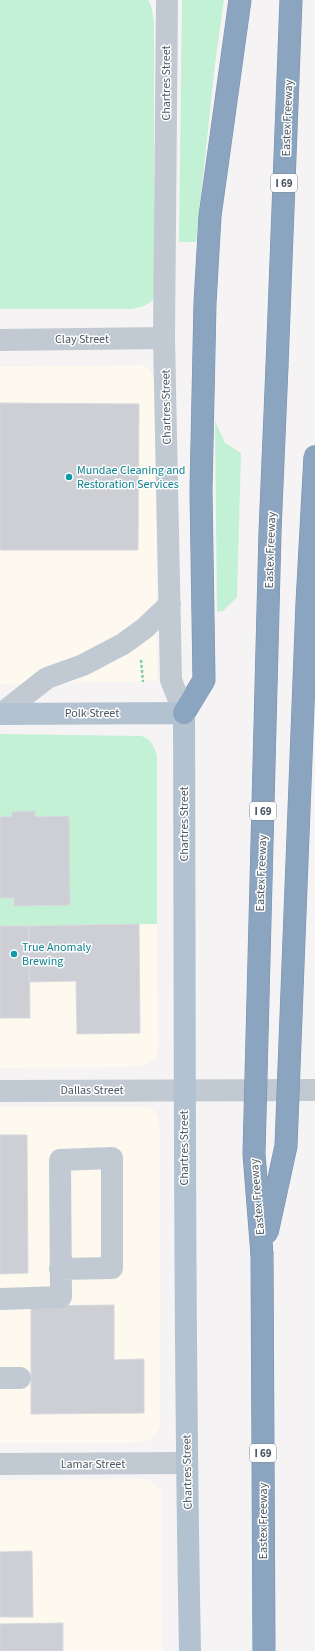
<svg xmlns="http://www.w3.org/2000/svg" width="315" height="1651" viewBox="0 0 315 1651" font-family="'Source Sans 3',sans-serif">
	<rect width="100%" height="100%" fill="#f5f3f3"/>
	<!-- commercial -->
	<path fill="#fdf9ef" d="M 144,365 L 150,370 L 155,383 L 157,681 L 0,684 L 0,367 Z
		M 157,924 L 158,1052 L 154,1059 L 145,1064 L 130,1067 L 0,1068 L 0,926 Z
		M 0,1107 L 143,1107 L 154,1110 L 158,1116 L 160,1128 L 160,1425 L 156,1435 L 148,1441 L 132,1443 L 0,1443 Z
		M 146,1479 L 155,1484 L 161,1490 L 162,1651 L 0,1651 L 0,1480 Z"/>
	<!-- green -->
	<path fill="#c3f1d5" d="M 0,0 L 148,0 L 151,6 L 154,21 L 154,293 L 153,300 L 144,306 L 132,309 L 0,309 Z
		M 182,0 L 224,0 L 215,64 L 196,242 L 179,242 Z
		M 215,421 L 225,443 L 241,453 L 237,597 L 223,611 L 217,612 Z
		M 0,734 L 141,736 C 151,738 153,746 157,755 L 157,924 L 0,926 Z"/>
	<!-- building -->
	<path fill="#cdcfd5" stroke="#d7d9de" d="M 0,403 L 139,404 L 138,550 L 0,550 Z
		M 35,811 L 35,817 L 69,816 L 70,905 L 14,906 L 14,898 L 0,898 L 0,817 L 12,817 L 12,812 Z
		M 139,924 L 140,1033 L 77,1034 L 76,981 L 29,982 L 29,926 Z
		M 0,926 L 29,926 L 30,1018 L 0,1018 Z
		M 0,1135 L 27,1135 L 28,1273 L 0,1274 Z
		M 114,1305 L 114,1360 L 144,1359 L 144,1413 L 31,1414 L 31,1306 Z
		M 32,1551 L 33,1617 L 0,1617 L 0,1552 Z
		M 63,1623 L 63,1651 L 0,1651 L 0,1624 Z"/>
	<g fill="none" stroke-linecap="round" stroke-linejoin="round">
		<!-- highway casing -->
		<g stroke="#7690ad" stroke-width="23">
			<path id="highway" d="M 277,366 L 291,0
				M 184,713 L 204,680 L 201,490 L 205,303 L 210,216 L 240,0
				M 262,1255 L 264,1651"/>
		</g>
		<!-- path -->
		<path stroke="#7ad0a6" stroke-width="2.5" stroke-dasharray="3 2" stroke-linecap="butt" d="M 141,660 L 143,682"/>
		<!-- minor -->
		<path stroke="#c1cad2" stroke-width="22" d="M 167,0 L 164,338 L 171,680 L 184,713
			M 0,340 L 164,338
			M 1,714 L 47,678 L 83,665 L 123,644 L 145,628 L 170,604
			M 0,1091 L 315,1090
			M 0,1299 L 61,1297 L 60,1160 L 112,1158 L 112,1268 L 60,1269
			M 0,1378 L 20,1378
			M 0,1464 L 186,1463"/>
		<!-- major -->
		<path stroke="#b3c2d1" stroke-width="22" d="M 0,714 L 184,713 C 185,1025 184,1338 190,1651"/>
		<!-- highway -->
		<use href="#highway" stroke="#8ba5c1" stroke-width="22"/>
		<!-- highway-bridge casing -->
		<g stroke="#7690ad" stroke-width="23" stroke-linecap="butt">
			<path id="highway-bridge" d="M 267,1233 L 286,1146 L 307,603 L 315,456
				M 262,1255 L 254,1154 L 270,532 L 277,366"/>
		</g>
		<!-- highway-bridge -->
		<use href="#highway-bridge" stroke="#8ba5c1" stroke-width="22"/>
	</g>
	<!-- markers -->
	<g fill="#0f9aa8" stroke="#fff" stroke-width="1.5">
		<circle cx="69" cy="477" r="4"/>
		<circle cx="14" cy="954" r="4"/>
	</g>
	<g text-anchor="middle" stroke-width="3" stroke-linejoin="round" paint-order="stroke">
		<!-- shield labels -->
		<g fill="#fff" stroke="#808990" stroke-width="1">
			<rect x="271" y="174" width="26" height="18" rx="3"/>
			<rect x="250" y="802" width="26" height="18" rx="3"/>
			<rect x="250" y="1444" width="26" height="18" rx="3"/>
		</g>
		<g font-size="11" font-weight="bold" fill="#4a5661">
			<text x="284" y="187">I 69</text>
			<text x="263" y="815">I 69</text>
			<text x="263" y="1457">I 69</text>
		</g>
		<!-- street labels -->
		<g font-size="12" fill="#4a5661" stroke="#fff">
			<text transform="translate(166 83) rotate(-90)" y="4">Chartres Street</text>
			<text transform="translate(287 118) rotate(-88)" y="4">Eastex Freeway</text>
			<text x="82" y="343">Clay Street</text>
			<text transform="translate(166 407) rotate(-91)" y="4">Chartres Street</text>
			<text transform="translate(270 550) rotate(-88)" y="4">Eastex Freeway</text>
			<text x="92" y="717">Polk Street</text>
			<text transform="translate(184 824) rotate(-90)" y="4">Chartres Street</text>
			<text transform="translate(261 873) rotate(-88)" y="4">Eastex Freeway</text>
			<text x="92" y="1094">Dallas Street</text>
			<text transform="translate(184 1148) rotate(-90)" y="4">Chartres Street</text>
			<text transform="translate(257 1197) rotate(-95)" y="4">Eastex Freeway</text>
			<text x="93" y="1468">Lamar Street</text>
			<text transform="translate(187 1472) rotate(-91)" y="4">Chartres Street</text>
			<text transform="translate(263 1521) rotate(-90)" y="4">Eastex Freeway</text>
		</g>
		<!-- culture labels -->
		<g font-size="12" fill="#0d838f" stroke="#fff" text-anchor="start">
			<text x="77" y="474">Mundae Cleaning and<tspan x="77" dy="14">Restoration Services</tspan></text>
			<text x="22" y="951">True Anomaly<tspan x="22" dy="14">Brewing</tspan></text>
		</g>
	</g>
</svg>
